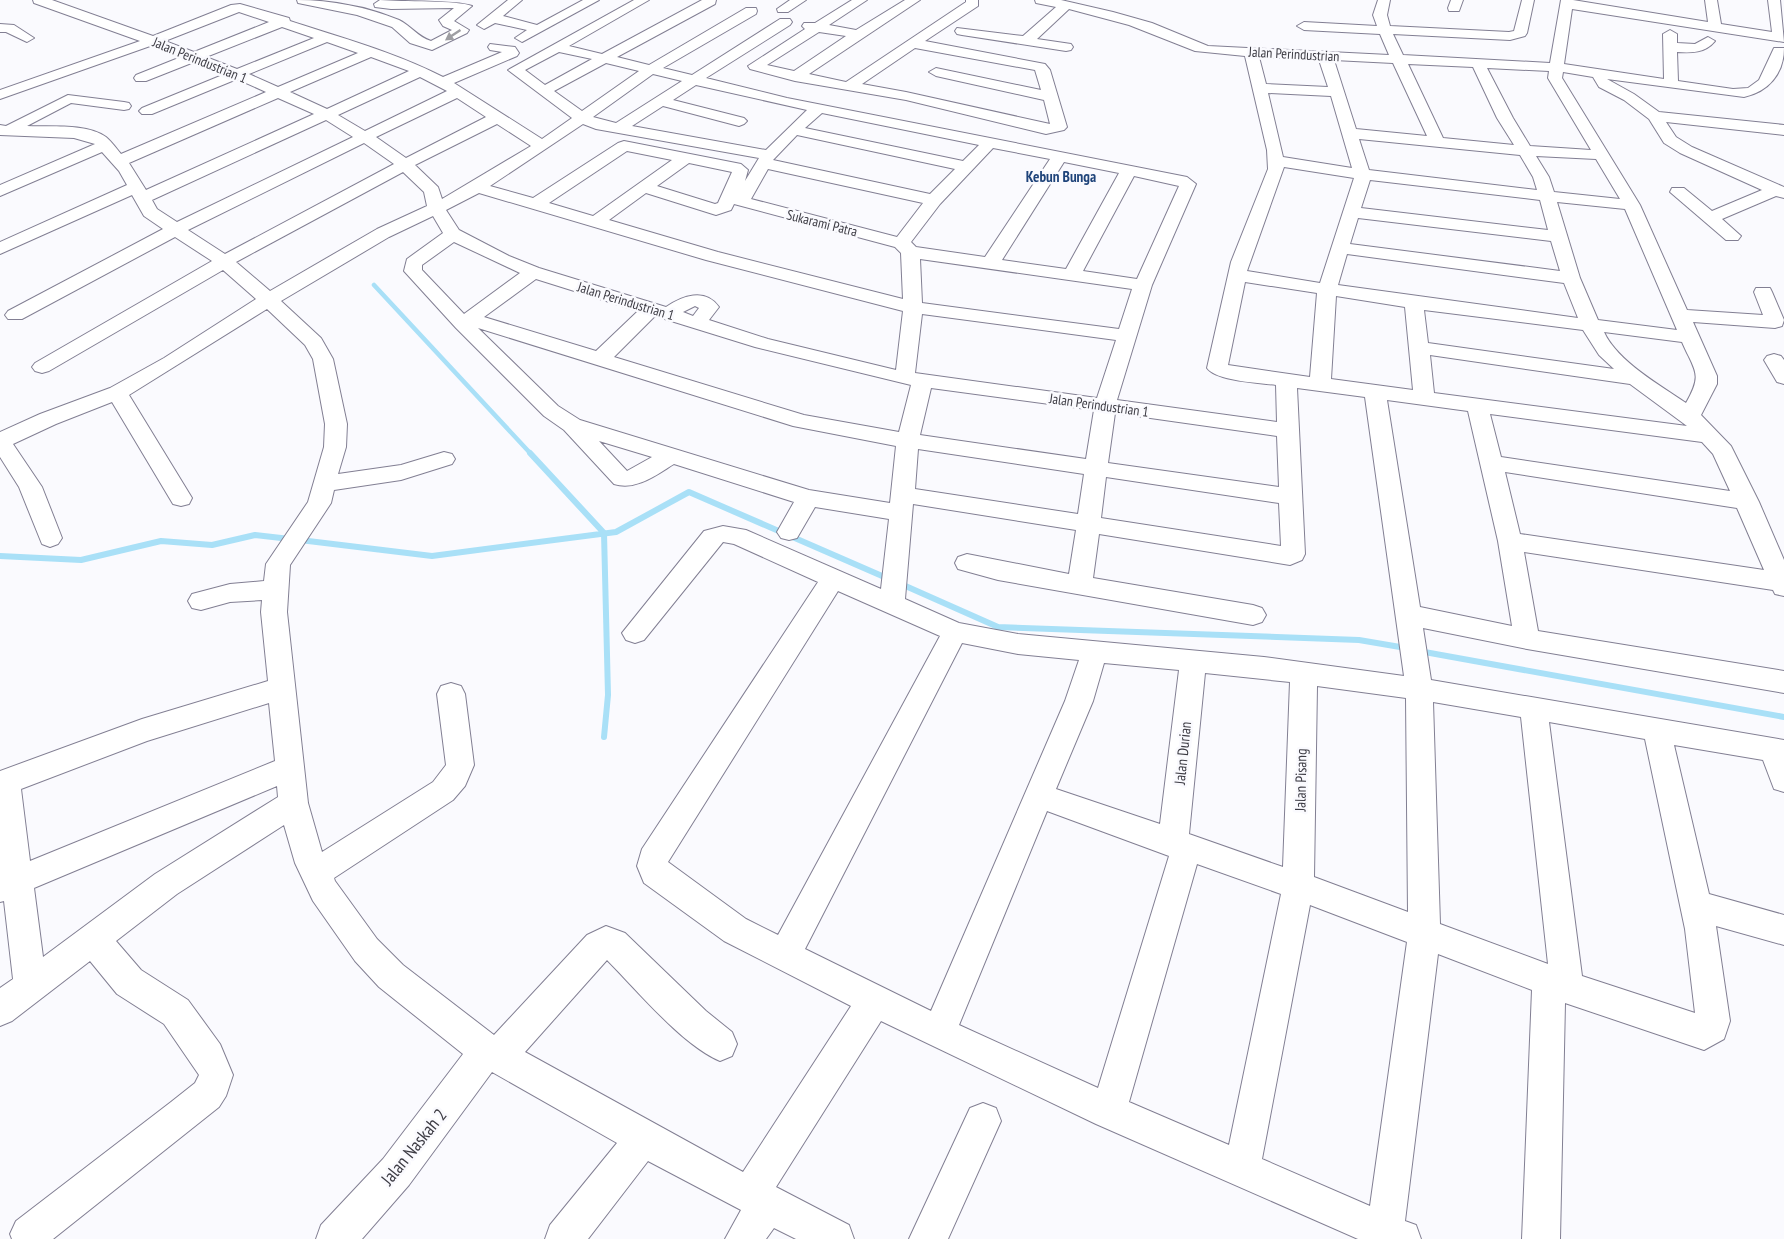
<svg xmlns="http://www.w3.org/2000/svg" width="1784" height="1239" viewBox="0 0 1784 1239" font-family="'PT Sans Narrow',sans-serif">
	<rect width="100%" height="100%" fill="#fafafe"/>
	<g fill="none" stroke-linecap="round" stroke-linejoin="round">
		<!-- stream-far1 -->
		<path stroke="#a9e0f7" stroke-width="4.5" d="M 374,285 L 531,454"/>
		<!-- stream -->
		<path stroke="#a9e0f7" stroke-width="6" d="M 530,453 L 604,533 L 608,695 L 604,737
			M 300,540 L 432,556 L 616,532 L 689,492 L 889,579
			M 0,556 L 81,560 L 161,541 L 212,545 L 255,535 L 290,539
			M 901,584 L 998,627 L 1359,640 L 1406,648
			M 1419,651 L 1784,717"/>
		<!-- minor casing -->
		<g stroke="#827f93" stroke-width="2">
			<path id="minor" d="M 33,0 L 52,0 L 153,36 L 231,5 L 240,4 L 289,18 L 290,21 C 342,38 394,52 443,77 L 502,52 L 490,50 L 488,47 L 490,44 L 515,47 L 519,53 L 517,56 L 454,83 L 542,139 L 572,118 L 508,70 L 634,0 L 649,0 L 569,46 L 602,54 L 702,0 L 716,0 L 715,4 L 617,57 L 649,65 L 746,8 L 756,8 L 757,11 L 756,14 L 663,68 L 692,75 L 780,19 L 790,19 L 792,22 L 790,25 L 706,78 L 787,98 L 1187,177 L 1196,184 L 1152,285 L 1117,400 L 1277,422 L 1276,385 C 1260,383 1216,381 1207,368 L 1231,262 L 1268,169 L 1267,150 L 1245,56 L 1195,51 L 1129,25 L 1069,9 L 1037,39 L 1071,44 L 1073,47 L 1071,50 L 1066,51 L 962,35 L 957,34 L 955,31 L 957,28 L 1023,36 L 1056,7 L 1036,3 L 1035,0 L 1061,0 L 1113,12 L 1152,23 L 1208,46 L 1389,55 L 1380,34 L 1304,30 L 1297,26 L 1304,22 L 1377,26 L 1373,15 L 1378,0 L 1390,0 L 1387,15 L 1390,26 L 1509,32 L 1514,31 L 1522,0 L 1534,0 L 1527,33 L 1525,36 L 1510,40 L 1393,34 L 1403,55 L 1550,63 L 1561,0 L 1573,0 L 1708,22 L 1705,0 L 1717,0 L 1721,24 L 1772,32 L 1768,0 L 1780,0 L 1784,42 L 1572,9 L 1564,64 L 1664,79 L 1663,34 L 1670,30 L 1677,34 L 1677,43 L 1695,44 L 1708,37 L 1715,41 C 1705,53 1692,53 1677,52 L 1678,81 L 1733,89 L 1748,88 L 1759,80 L 1774,48 L 1784,48 C 1784,74 1768,92 1744,97 L 1607,79 L 1634,94 L 1659,112 L 1784,125 L 1784,135 L 1666,122 L 1676,137 L 1692,147 L 1784,187 L 1784,198 L 1776,196 L 1722,219 L 1741,236 L 1738,240 L 1726,240 L 1670,192 L 1672,188 L 1684,188 L 1712,211 L 1762,190 L 1680,153 L 1664,143 L 1649,119 L 1624,100 L 1599,87 L 1593,77 L 1563,72 L 1562,78 L 1640,205 L 1687,310 L 1763,315 L 1754,292 L 1756,288 L 1770,288 L 1772,292 L 1784,320 L 1782,326 L 1775,328 L 1693,322 L 1717,376 L 1717,384 L 1701,415 L 1731,446 L 1759,502 L 1784,560 L 1784,596 L 1775,594 L 1773,590 L 1524,552 L 1538,631 L 1784,671 L 1784,693 L 1527,649 L 1423,628 L 1431,680 L 1784,740 L 1784,792 L 1774,789 L 1763,760 L 1674,745 L 1709,894 L 1784,915 L 1784,945 L 1716,926 L 1730,1021 L 1724,1039 L 1704,1050 L 1565,1003 L 1560,1239 L 1522,1239 L 1532,990 L 1438,954 L 1405,1221 L 1416,1225 L 1421,1239 L 1358,1239 L 1096,1124 L 881,1021 L 776,1187 L 849,1225 L 854,1239 L 796,1239 L 774,1228 L 766,1239 L 725,1239 L 741,1210 L 648,1161 L 588,1239 L 545,1239 L 550,1225 L 617,1143 L 492,1072 L 409,1185 L 362,1239 L 316,1239 L 321,1225 L 383,1159 L 463,1054 L 379,987 L 355,961 L 313,901 L 295,863 L 284,825 L 177,894 L 116,941 L 141,970 L 188,1000 L 220,1044 L 233,1075 L 226,1096 L 219,1107 L 53,1239 L 12,1239 L 10,1234 L 16,1221 L 171,1102 L 195,1083 L 199,1075 L 164,1024 L 117,994 L 90,961 L 12,1021 L 0,1026 L 0,988 L 13,979 L 4,901 L 0,902 L 0,771 L 142,719 L 268,681 L 261,612 L 262,600 L 230,602 L 201,610 L 192,608 L 188,601 L 192,594 L 230,584 L 264,581 L 266,564 L 308,502 L 324,447 L 325,424 L 313,359 L 305,345 L 267,309 L 129,395 L 192,498 L 189,504 L 181,506 L 173,504 L 112,402 L 56,424 L 13,444 L 42,487 L 62,538 L 58,544 L 50,547 L 42,544 L 19,487 L 0,457 L 0,432 L 40,414 L 110,388 L 164,358 L 256,299 L 223,270 L 49,371 L 42,373 L 35,371 L 32,367 L 35,363 L 212,261 L 175,237 L 22,319 L 8,319 L 5,315 L 8,311 L 163,229 L 144,216 L 132,195 L 0,254 L 0,242 L 127,185 L 119,171 L 102,152 L 0,196 L 0,185 L 95,144 L 74,138 L 0,135 L 0,125 L 6,126 L 68,95 L 124,102 L 129,103 L 131,106 L 129,109 L 124,110 L 71,103 L 27,126 C 50,127 87,123 106,137 C 112,142 116,148 121,154 L 266,92 L 237,79 L 152,114 L 142,114 L 139,111 L 142,108 L 225,74 L 194,62 L 146,81 L 136,81 L 134,78 L 136,75 L 181,57 L 153,45 L 0,99 L 0,90 L 140,41 L 34,3 ZM 239,12 L 269,22 L 194,52 L 165,41 ZM 282,27 L 314,38 L 237,69 L 206,57 ZM 327,42 L 358,53 L 278,87 L 249,74 ZM 559,52 L 592,59 L 545,85 L 525,70 ZM 371,57 L 409,71 L 327,109 L 290,92 ZM 1259,57 L 1319,60 L 1328,87 L 1266,84 ZM 1334,60 L 1393,63 L 1427,136 L 1356,129 ZM 606,63 L 639,71 L 582,111 L 554,91 ZM 1408,64 L 1473,67 L 1497,118 L 1514,145 L 1443,138 ZM 1487,68 L 1549,71 L 1548,78 L 1591,150 L 1530,146 L 1513,118 ZM 653,74 L 682,81 L 616,123 L 593,117 ZM 420,77 L 447,91 L 365,131 L 338,115 ZM 696,85 L 807,110 L 766,150 L 632,126 L 663,106 L 739,126 L 744,124 L 747,121 L 744,118 L 673,100 ZM 1268,93 L 1331,96 L 1352,168 L 1283,157 ZM 278,98 L 314,114 L 146,190 L 129,163 ZM 457,98 L 486,117 L 406,158 L 376,137 ZM 822,113 L 979,145 L 963,161 L 805,128 ZM 326,120 L 353,137 L 177,222 L 157,209 L 152,200 ZM 497,124 L 531,146 L 442,199 L 438,187 L 415,165 ZM 583,124 L 596,129 L 759,158 L 745,181 L 748,170 L 741,164 L 624,141 L 618,143 L 533,198 L 490,186 ZM 797,135 L 955,169 L 930,194 L 773,160 ZM 1359,139 L 1520,155 L 1533,177 L 1537,190 L 1369,170 ZM 364,143 L 394,164 L 225,254 L 188,230 ZM 993,148 L 1050,159 L 985,257 L 916,247 L 911,242 L 940,204 ZM 627,151 L 672,160 L 593,216 L 549,203 ZM 1536,156 L 1596,159 L 1620,199 L 1554,192 L 1549,177 ZM 1064,162 L 1119,173 L 1066,269 L 1002,260 ZM 689,163 L 732,172 L 718,203 L 715,204 L 657,186 ZM 1284,167 L 1354,178 L 1320,283 L 1247,271 ZM 768,169 L 923,203 L 897,237 L 751,199 ZM 403,172 L 424,192 L 427,206 L 377,229 L 270,291 L 236,262 ZM 1134,176 L 1179,186 L 1137,279 L 1083,271 ZM 1370,180 L 1540,200 L 1548,230 L 1361,208 ZM 479,193 L 706,260 L 903,311 L 896,370 L 768,339 L 709,320 L 719,307 C 705,287 682,296 666,307 L 539,268 L 509,256 L 459,230 L 446,210 ZM 646,193 L 716,215 L 731,210 L 734,204 L 895,247 L 901,253 L 903,299 L 718,252 L 609,220 ZM 1557,202 L 1625,209 L 1677,330 L 1598,320 L 1580,278 ZM 433,216 L 443,233 L 407,259 L 404,271 L 456,328 L 544,416 L 564,430 L 614,484 C 636,491 656,475 674,464 L 794,502 L 777,532 L 781,538 L 789,540 L 797,538 L 815,507 L 889,519 L 881,589 L 746,530 L 723,526 L 704,531 L 622,633 L 626,640 L 635,643 L 644,640 L 723,542 L 734,544 L 818,582 L 642,849 L 637,866 L 644,883 L 724,941 L 851,1006 L 743,1172 L 525,1052 L 607,960 C 637,990 682,1045 720,1061 L 732,1056 L 737,1044 L 732,1032 L 706,1011 L 625,933 L 606,926 L 587,935 L 494,1035 L 403,965 L 377,939 L 335,881 L 334,878 L 453,800 L 465,786 L 474,765 L 465,694 L 461,686 L 451,683 L 441,686 L 437,694 L 446,765 L 433,782 L 322,852 L 308,803 L 287,612 L 290,565 L 331,503 L 334,490 L 401,480 L 452,464 L 455,459 L 452,454 L 444,452 L 401,465 L 338,474 L 346,447 L 347,424 L 333,359 L 321,338 L 281,301 L 389,237 ZM 1358,218 L 1551,241 L 1560,271 L 1350,244 ZM 454,242 L 520,273 L 464,314 L 422,270 L 422,265 ZM 1347,254 L 1564,283 L 1578,318 L 1338,285 ZM 920,259 L 1132,289 L 1119,329 L 922,303 ZM 536,279 L 638,311 L 596,351 L 484,317 ZM 1245,282 L 1317,293 L 1310,377 L 1228,365 ZM 1336,296 L 1405,307 L 1413,390 L 1331,379 ZM 695,306 L 699,308 L 693,316 L 683,312 ZM 1424,310 L 1583,330 L 1599,355 L 1614,369 L 1428,343 ZM 922,314 L 1116,340 L 1097,398 L 915,373 ZM 655,316 L 755,347 L 911,385 L 899,432 L 804,415 L 614,357 ZM 478,328 L 793,426 L 896,446 L 890,503 L 809,490 L 580,420 L 558,406 ZM 1604,332 L 1682,342 C 1695,372 1703,373 1686,403 C 1661,386 1617,361 1604,332 ZM 1430,355 L 1630,384 L 1687,426 L 1434,393 ZM 931,388 L 1094,410 L 1086,459 L 920,435 ZM 1297,388 L 1365,397 L 1404,676 L 1264,657 L 1018,634 L 959,623 L 905,599 L 913,504 L 1076,530 L 1069,574 L 967,554 L 958,557 L 955,563 L 958,569 L 998,580 L 1253,625 L 1262,622 L 1266,615 L 1262,608 L 1253,605 L 1093,578 L 1099,534 L 1290,565 L 1302,560 L 1305,554 ZM 1387,400 L 1468,411 L 1498,541 L 1512,626 L 1420,607 ZM 1115,413 L 1277,436 L 1279,487 L 1108,463 ZM 1490,414 L 1702,442 L 1713,454 L 1730,491 L 1501,457 ZM 599,441 L 652,457 L 627,471 ZM 918,449 L 1084,474 L 1078,514 L 915,489 ZM 1505,472 L 1737,508 L 1764,570 L 1520,534 ZM 1106,477 L 1279,503 L 1281,546 L 1101,518 ZM 838,591 L 940,636 L 778,935 L 746,919 L 668,862 ZM 962,643 L 1018,654 L 1079,660 L 1065,701 L 931,1011 L 805,949 ZM 1104,663 L 1179,670 L 1160,824 L 1056,789 L 1093,701 ZM 1205,673 L 1290,682 L 1283,867 L 1189,834 ZM 1317,686 L 1406,698 L 1408,912 L 1314,877 ZM 1433,702 L 1521,717 L 1548,964 L 1440,924 ZM 269,703 L 275,761 L 30,861 L 21,789 L 147,741 ZM 1549,722 L 1645,739 L 1685,929 L 1695,1013 L 1582,976 ZM 277,786 L 278,797 L 155,874 L 43,957 L 34,888 ZM 1047,811 L 1169,856 L 1098,1088 L 959,1025 ZM 1197,864 L 1281,894 L 1229,1145 L 1129,1102 ZM 1310,905 L 1407,942 L 1370,1206 L 1262,1159 Z
				M 297,0 C 331,0 368,7 399,20 C 411,26 418,37 431,41 L 452,30 L 443,26 L 439,20 L 454,8 L 391,9 L 375,7 L 374,4 L 380,0 C 401,2 458,0 472,6 L 454,21 L 469,30 L 467,33 L 432,50 L 410,43 L 392,27 L 357,15 L 298,3 Z
				M 508,0 L 522,0 L 503,16 L 537,25 L 583,0 L 599,0 L 522,42 L 515,38 L 527,30 L 495,23 L 484,29 L 477,25 Z
				M 790,0 L 806,0 L 788,12 L 778,12 L 777,9 Z
				M 852,0 L 867,0 L 829,25 L 856,30 L 905,0 L 920,0 L 809,74 L 846,82 L 966,2 L 966,0 L 978,0 L 978,6 L 925,41 L 1045,64 L 1050,70 L 1067,127 L 1064,130 L 1046,134 L 906,100 L 795,81 L 750,69 L 748,66 L 805,29 L 802,26 L 804,23 L 815,23 ZM 819,32 L 846,36 L 794,71 L 767,65 ZM 915,48 L 1035,70 L 1041,90 L 936,68 L 929,72 L 936,76 L 1044,100 L 1050,124 L 906,92 L 862,84 Z
				M 1451,0 L 1463,0 L 1459,11 L 1449,11 L 1448,8 Z
				M 0,24 L 14,25 L 34,38 L 27,42 L 6,32 L 0,32 Z
				M 1774,354 L 1781,356 L 1784,360 L 1784,384 L 1777,382 L 1764,360 L 1767,356 Z
				M 983,1103 L 996,1108 L 1001,1121 L 948,1239 L 909,1239 L 970,1108 Z"/>
		</g>
		<!-- minor -->
		<use href="#minor" fill="#fff" fill-rule="evenodd"/>
	</g>
	<!-- one-way arrows -->
	<defs><path id="oneway-solid" d="M-6-.8H1V-3.2L6.5 0L1 3.2V.8H-6Z" transform="scale(1.5)"/></defs>
	<use fill="#9e9ea2" href="#oneway-solid" transform="translate(453 35) rotate(146)"/>
	<g text-anchor="middle" stroke-width="5" stroke-linejoin="round" paint-order="stroke">
		<!-- far-street labels -->
		<g font-size="14" fill="#3d3c44" stroke="#fafafe">
			<text transform="translate(1294 54) rotate(3)" y="5">Jalan Perindustrian</text>
			<text transform="translate(200 60) rotate(22)" y="5">Jalan Perindustrian 1</text>
			<text transform="translate(822 223) rotate(14)" y="5">Sukarami Patra</text>
			<text transform="translate(626 301) rotate(17)" y="5">Jalan Perindustrian 1</text>
			<text transform="translate(1099 405) rotate(8)" y="5">Jalan Perindustrian 1</text>
		</g>
		<!-- far-quarter labels -->
		<g font-size="15" font-weight="bold" fill="#1f447a" stroke="#fafafe">
			<text x="1061" y="182">Kebun Bunga</text>
		</g>
		<!-- street labels -->
		<g font-size="15" fill="#3d3c44" stroke="#fafafe">
			<text transform="translate(1183 753) rotate(-84)" y="5">Jalan Durian</text>
			<text transform="translate(1301 780) rotate(-89)" y="5">Jalan Pisang</text>
		</g>
		<!-- near-street labels -->
		<g font-size="18" fill="#3d3c44" stroke="#fafafe">
			<text transform="translate(414 1147) rotate(-51)" y="6">Jalan Naskah 2</text>
		</g>
	</g>
</svg>
